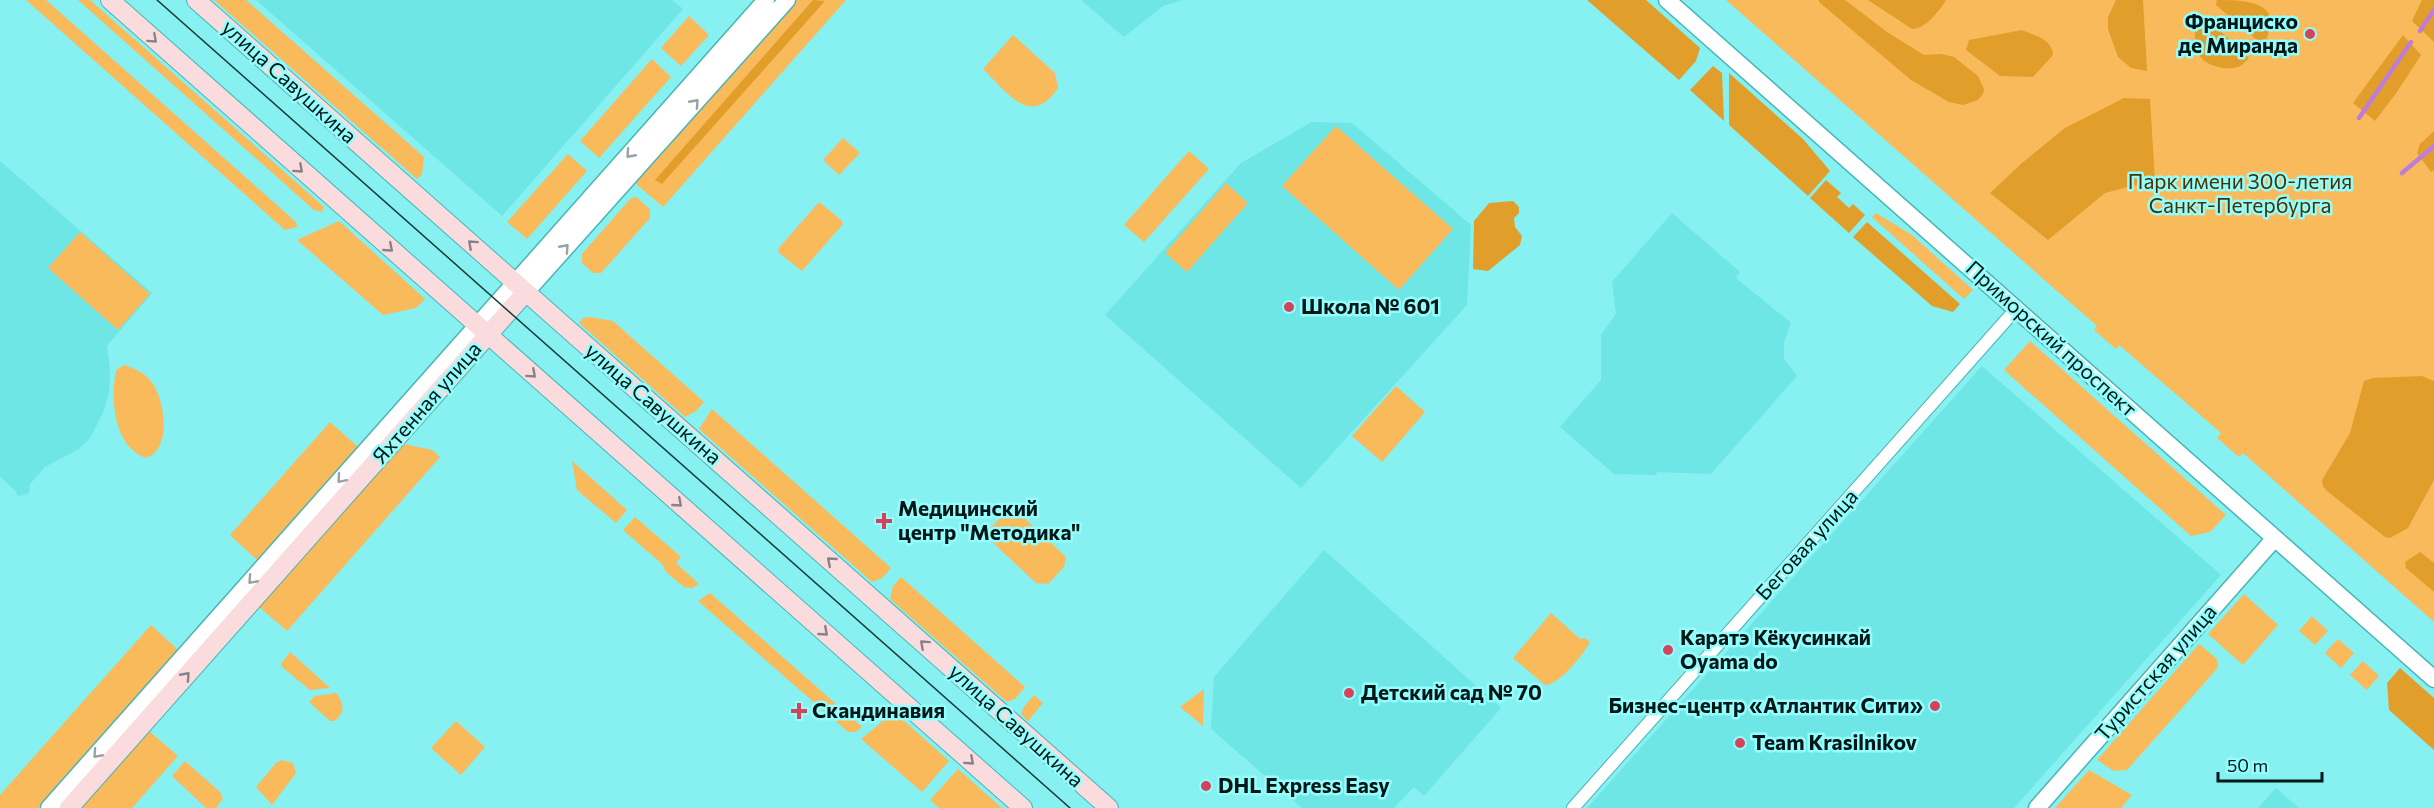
<svg xmlns="http://www.w3.org/2000/svg" width="2434" height="808" viewBox="0 0 2434 808" font-family="Commissioner,sans-serif">
	<rect width="100%" height="100%" fill="#87f0f0"/>
	<!-- built -->
	<path fill="#6ee6e6" d="M 256,0 L 672,0 L 683,9 L 502,216 Z
		M 1081,0 L 1183,0 L 1163,6 L 1124,37 Z
		M 1312,122 L 1352,123 L 1471,225 L 1467,305 L 1301,488 L 1105,315 L 1241,163 Z
		M 0,161 L 152,293 L 107,346 L 110,371 L 109,392 L 103,413 L 90,438 L 79,449 L 45,467 L 30,484 L 29,493 L 18,496 L 15,490 L 0,477 Z
		M 1672,213 L 1740,272 L 1736,278 L 1791,323 L 1784,342 L 1784,359 L 1797,376 L 1711,474 L 1657,472 L 1656,475 L 1614,474 L 1560,427 L 1601,380 L 1601,335 L 1616,314 L 1612,282 Z
		M 1982,366 L 2221,575 L 2014,808 L 1587,808 Z
		M 1324,550 L 1501,708 L 1424,796 L 1414,787 L 1394,808 L 1302,808 L 1211,729 L 1214,677 Z
		M 2276,788 L 2299,808 L 2258,808 Z"/>
	<!-- green -->
	<path fill="#f9ba5b" d="M 26,0 L 46,0 L 296,222 L 297,227 L 285,230 Z
		M 78,0 L 90,0 L 324,207 L 322,212 L 314,210 Z
		M 214,0 L 246,0 L 424,157 L 422,174 L 417,179 Z
		M 797,0 L 846,0 L 663,207 L 635,183 Z
		M 1726,0 L 2434,0 L 2434,622 L 2243,453 L 2239,457 L 2217,438 L 2221,433 L 2119,345 L 2116,349 L 2094,330 L 2097,326 Z
		M 689,16 L 709,35 L 681,66 L 661,48 Z
		M 1013,35 L 1055,73 L 1058,88 C 1031,129 1007,92 983,69 Z
		M 652,59 L 671,77 L 599,158 L 580,141 Z
		M 1336,126 L 1453,229 L 1399,290 L 1282,186 Z
		M 843,138 L 860,153 L 839,175 L 823,160 Z
		M 1189,151 L 1209,169 L 1144,242 L 1124,225 Z
		M 568,154 L 587,171 L 527,239 L 507,222 Z
		M 1226,183 L 1248,203 L 1187,272 L 1165,253 Z
		M 636,197 L 650,209 L 650,218 L 601,273 L 593,273 L 582,263 L 582,254 L 631,198 Z
		M 819,202 L 841,220 L 843,224 L 802,271 L 779,253 L 778,249 Z
		M 1876,213 L 1912,235 L 1973,290 L 1964,299 L 1872,217 Z
		M 339,221 L 425,299 L 416,308 L 383,315 L 297,240 Z
		M 80,232 L 150,294 L 118,330 L 48,268 Z
		M 589,317 L 613,321 L 704,402 L 696,411 L 685,417 L 579,323 L 583,318 Z
		M 2030,341 L 2226,515 L 2210,532 L 2191,536 L 2004,370 Z
		M 125,365 C 133,368 143,372 149,379 C 165,395 173,450 146,458 C 114,447 110,399 116,371 L 120,367 Z
		M 1396,386 L 1425,412 L 1382,462 L 1352,436 Z
		M 712,409 L 891,568 L 882,578 L 872,582 L 699,429 Z
		M 330,422 L 358,447 L 257,560 L 230,535 Z
		M 404,444 L 432,450 L 440,457 L 287,631 L 258,606 L 398,446 Z
		M 572,461 L 627,510 L 616,523 L 577,490 Z
		M 1010,509 L 1018,512 L 1066,557 L 1064,567 L 1048,584 L 1036,583 L 988,538 L 988,530 Z
		M 635,517 L 681,557 L 676,563 L 699,584 L 692,588 L 684,587 L 667,573 L 662,564 L 623,530 Z
		M 901,577 L 1025,687 L 1015,699 L 1007,702 L 890,599 L 893,586 Z
		M 710,593 L 862,727 L 856,732 L 848,732 L 698,601 Z
		M 2244,594 L 2278,625 L 2243,665 L 2208,634 Z
		M 1551,613 L 1580,639 L 1585,638 L 1590,642 C 1583,655 1559,685 1545,685 L 1513,658 Z
		M 2312,616 L 2328,631 L 2315,645 L 2299,631 Z
		M 151,625 L 178,650 L 38,808 L 0,808 L 0,795 Z
		M 2338,639 L 2354,653 L 2341,668 L 2325,653 Z
		M 2199,644 L 2217,659 L 2218,667 L 2215,671 L 2127,770 L 2114,771 L 2097,760 Z
		M 290,652 L 330,688 L 310,690 L 282,667 L 281,664 Z
		M 2363,661 L 2379,676 L 2367,690 L 2350,675 Z
		M 1204,689 L 1203,726 L 1180,707 Z
		M 336,693 C 344,703 346,713 334,721 L 330,721 L 309,702 L 315,696 Z
		M 1034,695 L 1043,703 L 1028,721 L 1021,714 L 1024,707 Z
		M 894,712 L 949,761 L 922,792 L 861,739 Z
		M 456,721 L 485,747 L 461,775 L 431,748 Z
		M 149,731 L 178,756 L 132,808 L 81,808 Z
		M 282,760 L 293,763 L 296,773 L 272,805 L 256,787 L 276,763 Z
		M 185,761 L 220,792 L 223,798 L 216,808 L 206,808 L 172,776 Z
		M 958,769 L 1002,808 L 939,808 L 930,800 Z
		M 2089,770 L 2132,795 L 2121,808 L 2055,808 Z"/>
	<!-- forest -->
	<path fill="#e29e2a" d="M 813,0 L 825,1 L 662,184 L 655,180 Z
		M 1587,0 L 1646,0 L 1700,48 L 1696,61 L 1679,80 Z
		M 1819,0 L 1845,0 L 1887,32 L 1924,55 L 1941,54 L 1954,57 L 1978,76 L 1984,89 L 1983,94 L 1978,100 L 1963,105 L 1949,102 L 1911,80 L 1819,2 Z
		M 1868,0 L 1946,0 C 1939,11 1926,29 1912,29 Z
		M 2116,0 L 2143,0 L 2147,71 L 2131,68 L 2118,57 L 2108,29 L 2108,17 Z
		M 2217,0 C 2234,0 2269,0 2270,19 C 2270,27 2269,35 2265,42 L 2260,43 L 2216,5 Z
		M 2422,0 L 2434,0 L 2434,42 L 2412,21 Z
		M 2197,13 L 2201,13 L 2249,58 C 2246,61 2242,66 2238,67 C 2225,71 2206,66 2199,55 C 2194,48 2195,39 2195,32 C 2195,25 2194,19 2197,13 Z
		M 2022,30 C 2035,36 2052,39 2053,55 L 2033,77 L 2000,76 L 1966,50 L 1969,40 Z
		M 2403,35 L 2421,55 L 2397,92 L 2375,121 L 2353,103 Z
		M 1713,66 L 1722,73 L 1724,121 L 1690,90 Z
		M 1729,73 L 1803,139 L 1830,171 L 1808,196 L 1729,125 Z
		M 2124,98 L 2150,99 L 2155,180 L 2105,193 L 2048,240 L 1990,193 L 2022,163 L 2065,128 Z
		M 2434,131 L 2434,170 L 2431,172 L 2417,153 L 2420,144 Z
		M 1826,180 L 1841,193 L 1837,197 L 1849,208 L 1853,204 L 1865,215 L 1849,233 L 1810,198 Z
		M 1513,201 L 1519,207 L 1519,213 L 1514,218 L 1515,227 L 1522,236 L 1520,245 L 1488,271 L 1473,269 L 1474,221 L 1489,203 Z
		M 1867,222 L 1960,304 L 1953,312 L 1932,306 L 1853,237 Z
		M 2422,376 L 2434,381 L 2434,480 L 2408,528 L 2390,538 L 2385,537 L 2327,491 L 2323,486 L 2322,480 L 2350,433 L 2364,381 L 2373,378 Z
		M 2420,552 L 2434,563 L 2434,592 L 2406,568 L 2405,562 Z
		M 2400,668 L 2434,698 L 2434,750 L 2389,710 L 2387,683 Z"/>
	<g fill="none" stroke-linecap="round" stroke-linejoin="round">
		<!-- stream -->
		<path stroke="#bd7dd8" stroke-width="4.5" d="M 2420,31 L 2434,10
			M 2359,118 L 2411,42
			M 2402,173 L 2434,146"/>
		<!-- minor casing -->
		<g stroke="#48b5b5" stroke-width="14">
			<path id="minor" d="M 1573,808 L 2016,309"/>
		</g>
		<!-- tertiary casing -->
		<g stroke="#48b5b5" stroke-width="19">
			<path id="tertiary" d="M 1667,0 L 2434,679
				M 526,292 L 787,0
				M 49,808 L 766,0
				M 2037,808 L 2275,538"/>
		</g>
		<!-- secondary casing -->
		<g stroke="#48b5b5" stroke-width="20">
			<path id="secondary" d="M 110,0 L 1023,808
				M 196,0 L 1109,808
				M 69,808 L 526,292"/>
		</g>
		<!-- minor -->
		<use href="#minor" stroke="#fff" stroke-width="12"/>
		<!-- tertiary -->
		<use href="#tertiary" stroke="#fff" stroke-width="16"/>
		<!-- secondary -->
		<use href="#secondary" stroke="#fadcdf" stroke-width="18"/>
		<!-- tram -->
		<path stroke="#173a3a" stroke-width="1.5" d="M 157,0 L 1070,808"/>
	</g>
	<!-- one-way arrows -->
	<defs><path id="oneway-chevron" d="M-2-3.5L2.5 0L-2 3.5" fill="none" stroke-width="1.6" stroke-linecap="round" stroke-linejoin="round" transform="scale(1.5)"/></defs>
	<g stroke="#8a8385">
		<use href="#oneway-chevron" transform="translate(153 39) rotate(42)"/>
		<use href="#oneway-chevron" transform="translate(299 169) rotate(42)"/>
		<use href="#oneway-chevron" transform="translate(472 244) rotate(-138)"/>
		<use href="#oneway-chevron" transform="translate(389 248) rotate(41)"/>
		<use href="#oneway-chevron" transform="translate(532 374) rotate(42)"/>
		<use href="#oneway-chevron" transform="translate(678 503) rotate(41)"/>
		<use href="#oneway-chevron" transform="translate(831 561) rotate(-139)"/>
		<use href="#oneway-chevron" transform="translate(824 632) rotate(41)"/>
		<use href="#oneway-chevron" transform="translate(924 644) rotate(-138)"/>
		<use href="#oneway-chevron" transform="translate(186 676) rotate(-48)"/>
		<use href="#oneway-chevron" transform="translate(970 761) rotate(42)"/>
	</g>
	<g stroke="#99a2a2">
		<use href="#oneway-chevron" transform="translate(695 103) rotate(-48)"/>
		<use href="#oneway-chevron" transform="translate(630 154) rotate(132)"/>
		<use href="#oneway-chevron" transform="translate(565 248) rotate(-48)"/>
		<use href="#oneway-chevron" transform="translate(341 479) rotate(131)"/>
		<use href="#oneway-chevron" transform="translate(252 580) rotate(132)"/>
		<use href="#oneway-chevron" transform="translate(97 754) rotate(132)"/>
	</g>
	<!-- markers -->
	<g fill="#d3435a" stroke="#94fefd" stroke-width="2">
		<circle cx="2310" cy="34" r="6"/>
		<circle cx="1289" cy="307" r="6"/>
		<path d="M881 512h6v6h6v6h-6v6h-6v-6h-6v-6h6z"/>
		<circle cx="1668" cy="650" r="6"/>
		<circle cx="1349" cy="693" r="6"/>
		<circle cx="1935" cy="706" r="6"/>
		<path d="M796 702h6v6h6v6h-6v6h-6v-6h-6v-6h6z"/>
		<circle cx="1740" cy="743" r="6"/>
		<circle cx="1206" cy="786" r="6"/>
	</g>
	<g text-anchor="middle" stroke-width="5" stroke-linejoin="round" paint-order="stroke">
		<!-- poi labels -->
		<g font-size="21" font-weight="bold" fill="#011616" stroke="#94fefd" text-anchor="start">
			<text x="2298" y="29" text-anchor="end">Франциско<tspan x="2298" dy="24">де Миранда</tspan></text>
			<text x="1301" y="314">Школа № 601</text>
			<text x="898" y="516">Медицинский<tspan x="898" dy="24">центр "Методика"</tspan></text>
			<text x="1680" y="645">Каратэ Кёкусинкай<tspan x="1680" dy="24">Oyama do</tspan></text>
			<text x="1361" y="700">Детский сад № 70</text>
			<text x="1923" y="713" text-anchor="end">Бизнес-центр «Атлантик Сити»</text>
			<text x="812" y="718">Скандинавия</text>
			<text x="1752" y="750">Team Krasilnikov</text>
			<text x="1218" y="793">DHL Express Easy</text>
		</g>
		<!-- street labels -->
		<g font-size="21" fill="#011616" stroke="#94fefd">
			<text transform="translate(289 82) rotate(42)" y="7">улица Савушкина</text>
			<text transform="translate(2051 339) rotate(42)" y="7">Приморский проспект</text>
			<text transform="translate(427 403) rotate(-49)" y="7">Яхтенная улица</text>
			<text transform="translate(653 404) rotate(41)" y="7">улица Савушкина</text>
			<text transform="translate(1807 545) rotate(-48)" y="7">Беговая улица</text>
			<text transform="translate(2156 673) rotate(-49)" y="7">Туристская улица</text>
			<text transform="translate(1016 726) rotate(42)" y="7">улица Савушкина</text>
		</g>
		<!-- park labels -->
		<g font-size="21" fill="#4b3000" stroke="#94fefd">
			<text x="2240" y="189">Парк имени 300-летия<tspan x="2240" dy="24">Санкт-Петербурга</tspan></text>
		</g>
	</g>
	<!-- scale -->
	<path d="M2218 772v9h104v-9" fill="none" stroke="#011616" stroke-width="3"/>
	<text x="2227" y="772" font-size="18" fill="#011616" stroke="#94fefd" stroke-width="4.5" paint-order="stroke">50 m</text>
</svg>
